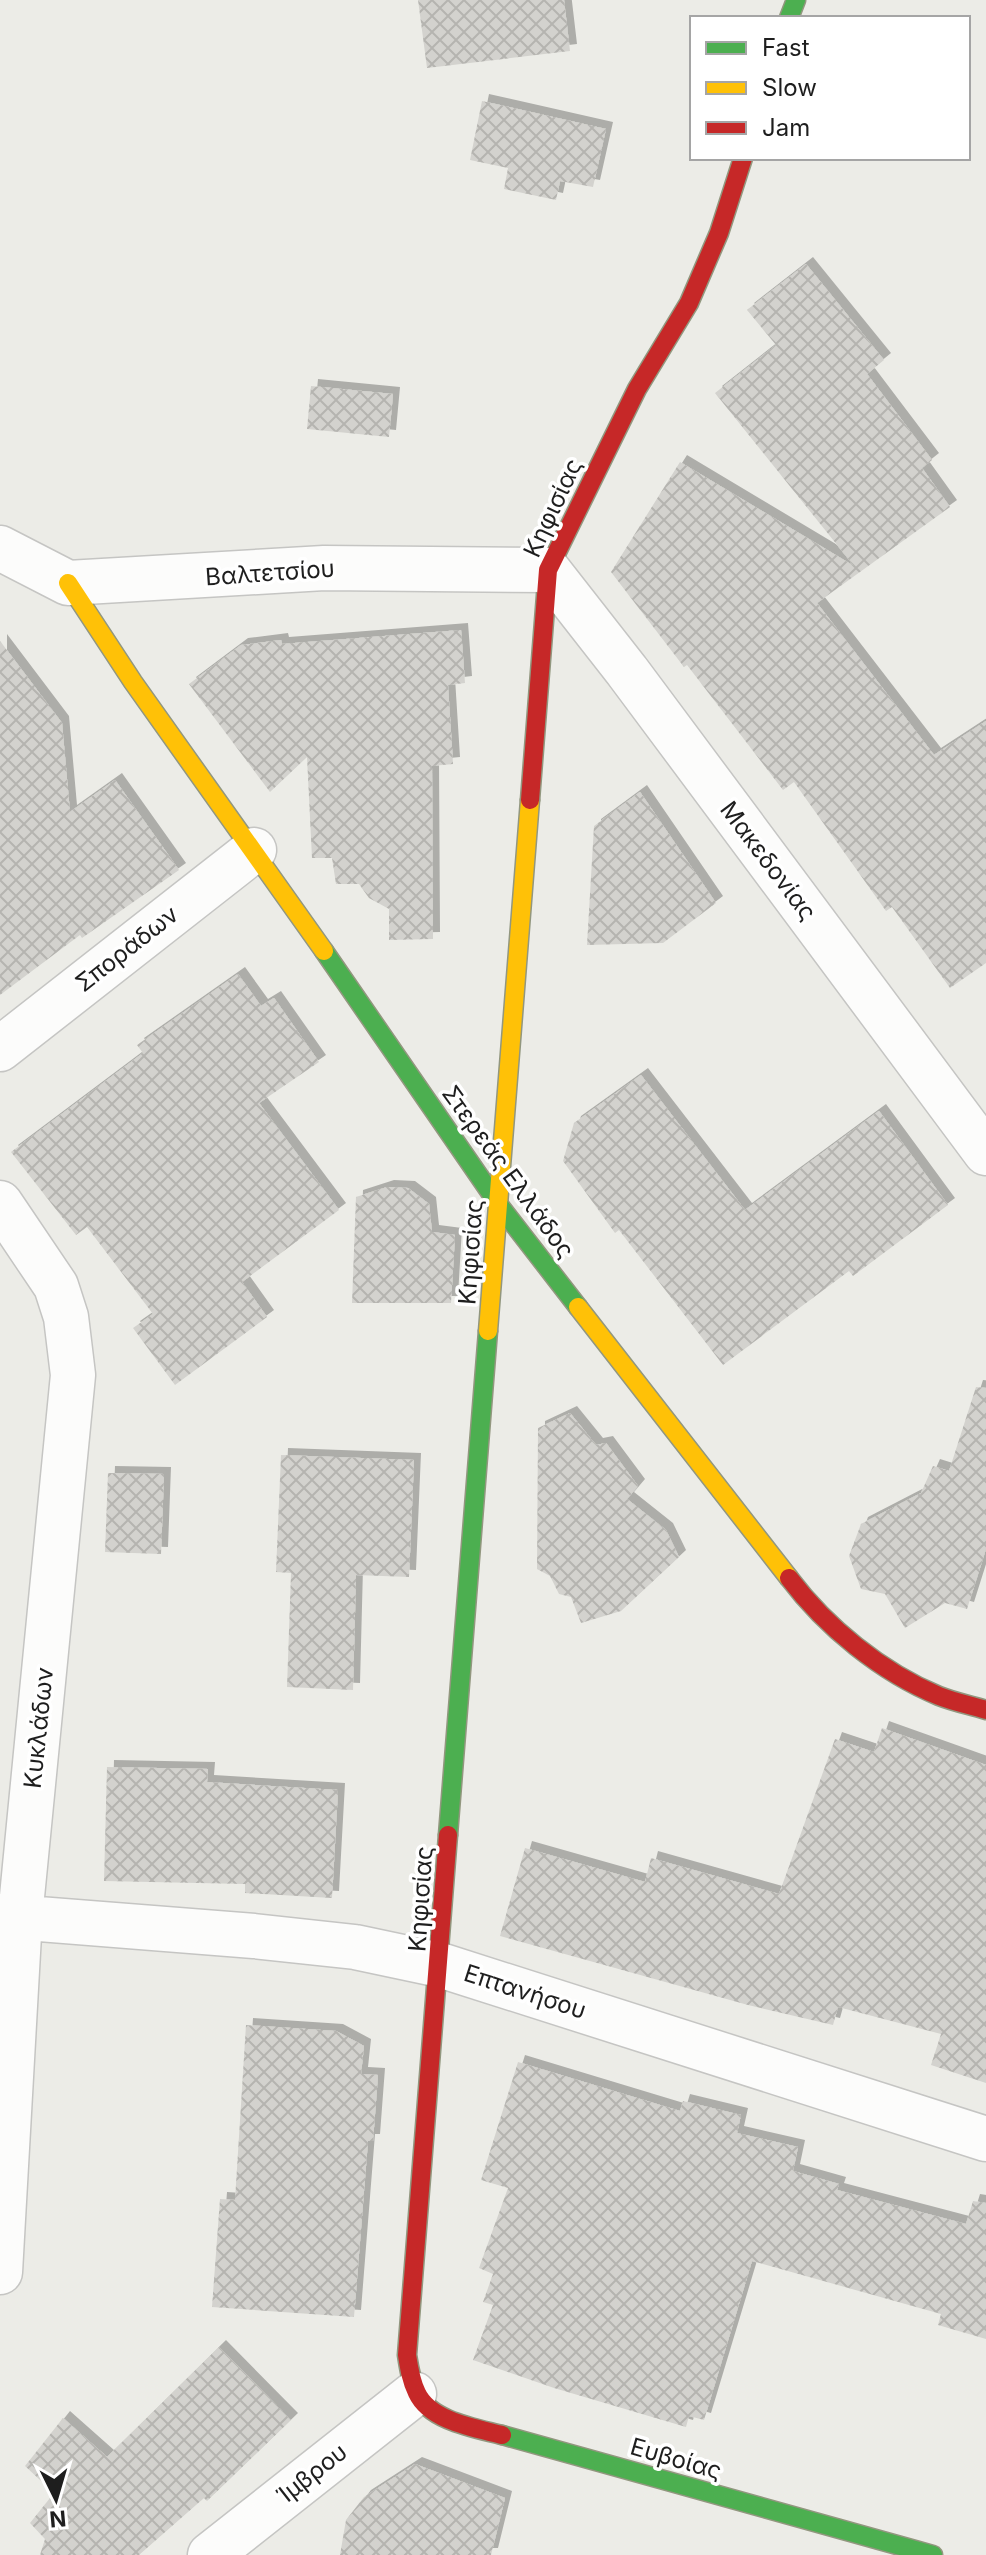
<svg xmlns="http://www.w3.org/2000/svg" width="986" height="2555" viewBox="0 0 986 2555" font-family="Inter,sans-serif">
	<defs>
		<pattern id="building-cross-hatch" width="8" height="8" patternUnits="userSpaceOnUse" patternTransform="scale(2)"><rect width="8" height="8" fill="#d3d2ce"/><path d="M0 0l8 8M0 8l8-8" fill="none" stroke="#b5b4b0"/></pattern>
		<filter id="shadow"><feDropShadow dx="7" dy="-7" stdDeviation="0" flood-color="#0004"/></filter>
	</defs>
	<rect width="100%" height="100%" fill="#ecece7"/>
	<!-- building -->
	<path fill="url(#building-cross-hatch)" filter="url(#shadow)" d="M 418,0 L 564,0 L 570,51 L 427,68 Z
		M 482,101 L 606,129 L 593,187 L 560,181 L 556,200 L 504,189 L 508,168 L 470,160 Z
		M 806,264 L 884,360 L 867,374 L 932,460 L 922,468 L 950,507 L 817,603 L 934,755 L 986,721 L 986,963 L 950,988 L 892,907 L 886,911 L 794,782 L 783,790 L 687,665 L 684,667 L 611,572 L 680,462 L 854,566 L 715,393 L 776,345 L 747,310 Z
		M 311,386 L 393,394 L 389,437 L 307,429 Z
		M 461,630 L 465,683 L 448,685 L 453,764 L 432,766 L 433,939 L 389,940 L 389,909 L 369,898 L 359,884 L 336,884 L 332,858 L 312,858 L 307,757 L 270,792 L 189,684 L 241,645 L 281,640 L 282,644 Z
		M 0,641 L 62,723 L 70,812 L 115,780 L 179,870 L 82,938 L 80,935 L 0,995 Z
		M 640,792 L 716,903 L 663,943 L 587,945 L 594,826 Z
		M 238,974 L 261,1006 L 274,998 L 319,1062 L 259,1103 L 339,1210 L 242,1282 L 267,1317 L 175,1385 L 133,1328 L 153,1314 L 87,1227 L 76,1235 L 11,1152 L 143,1053 L 137,1045 Z
		M 641,1075 L 745,1210 L 879,1111 L 948,1205 L 853,1276 L 849,1271 L 723,1365 L 619,1230 L 615,1233 L 563,1161 L 574,1123 Z
		M 387,1187 L 408,1188 L 429,1204 L 432,1232 L 455,1235 L 451,1303 L 352,1303 L 356,1197 Z
		M 976,1387 L 986,1388 L 986,1549 L 967,1609 L 945,1603 L 905,1628 L 885,1594 L 861,1589 L 849,1556 L 861,1524 L 921,1493 L 933,1466 L 949,1471 Z
		M 570,1413 L 596,1445 L 606,1443 L 638,1486 L 627,1499 L 666,1530 L 679,1557 L 621,1611 L 581,1623 L 571,1597 L 559,1594 L 550,1576 L 537,1569 L 538,1428 Z
		M 281,1455 L 414,1460 L 409,1577 L 356,1575 L 353,1690 L 287,1687 L 291,1573 L 276,1572 Z
		M 108,1473 L 164,1474 L 161,1554 L 105,1552 Z
		M 882,1728 L 986,1765 L 986,2083 L 931,2065 L 941,2034 L 838,2007 L 833,2025 L 748,2005 L 500,1936 L 525,1848 L 645,1882 L 651,1858 L 779,1894 L 835,1739 L 874,1752 Z
		M 107,1767 L 208,1769 L 207,1782 L 338,1790 L 332,1898 L 245,1893 L 245,1884 L 104,1881 Z
		M 246,2025 L 336,2031 L 364,2046 L 361,2074 L 378,2075 L 373,2141 L 368,2141 L 354,2317 L 212,2307 L 220,2199 L 235,2200 Z
		M 518,2062 L 680,2111 L 683,2101 L 741,2115 L 737,2133 L 798,2147 L 793,2171 L 839,2184 L 837,2190 L 966,2224 L 973,2201 L 986,2203 L 986,2339 L 938,2325 L 941,2314 L 752,2261 L 704,2420 L 689,2416 L 686,2427 L 554,2388 L 473,2360 L 493,2305 L 483,2302 L 493,2274 L 479,2268 L 508,2188 L 481,2180 Z
		M 219,2347 L 291,2420 L 207,2501 L 204,2498 L 139,2555 L 40,2555 L 45,2539 L 30,2523 L 54,2493 L 25,2466 L 63,2418 L 107,2457 Z
		M 415,2464 L 505,2498 L 491,2555 L 340,2555 L 346,2520 L 364,2497 Z"/>
	<g fill="none" stroke-linecap="round" stroke-linejoin="round">
		<!-- street casing -->
		<g stroke="#c5c5c3" stroke-width="47">
			<path id="street" d="M 0,548 L 68,583 L 324,568 L 548,570 L 627,671 L 986,1153
				M 0,1049 L 254,850
				M 0,1203 L 56,1286 L 66,1317 L 73,1375 L 20,1917 L 0,2272
				M 0,1916 L 254,1936 L 355,1947 L 440,1965 L 986,2139
				M 210,2555 L 414,2394"/>
		</g>
		<!-- fast casing -->
		<g stroke="#92977f" stroke-width="21">
			<path id="fast" d="M 789,18 L 796,0
				M 324,951 L 499,1205 L 578,1307
				M 448,1835 L 488,1331
				M 502,2435 L 933,2555"/>
		</g>
		<!-- slow casing -->
		<g stroke="#92977f" stroke-width="21">
			<path id="slow" d="M 68,583 L 133,682 L 324,951
				M 578,1307 L 789,1578
				M 488,1331 L 530,800"/>
		</g>
		<!-- jam casing -->
		<g stroke="#92977f" stroke-width="21">
			<path id="jam" d="M 530,800 L 548,570 L 637,389 L 689,303 L 719,233 L 743,158
				M 789,1578 C 826,1627 881,1672 939,1696 C 954,1702 970,1705 986,1710
				M 448,1835 L 407,2355 C 409,2368 411,2381 417,2393 C 430,2421 475,2428 502,2435"/>
		</g>
		<!-- street -->
		<use href="#street" stroke="#fcfcfb" stroke-width="44"/>
		<!-- fast -->
		<use href="#fast" stroke="#4caf50" stroke-width="18"/>
		<!-- slow -->
		<use href="#slow" stroke="#ffc107" stroke-width="18"/>
		<!-- jam -->
		<use href="#jam" stroke="#c62828" stroke-width="18"/>
	</g>
	<g text-anchor="middle" stroke-width="7" stroke-linejoin="round" paint-order="stroke">
		<!-- street labels -->
		<g font-size="24" fill="#1e1e1e" stroke="#fff">
			<text transform="translate(553 508) rotate(-65)" y="8">Κηφισίας</text>
			<text transform="translate(270 573) rotate(-4)" y="8">Βαλτετσίου</text>
			<text transform="translate(768 861) rotate(53)" y="8">Μακεδονίας</text>
			<text transform="translate(127 949) rotate(-38)" y="8">Σποράδων</text>
			<text transform="translate(508 1172) rotate(54)" y="8">Στερεάς Ελλάδος</text>
			<text transform="translate(471 1252) rotate(-86)" y="8">Κηφισίας</text>
			<text transform="translate(39 1728) rotate(-84)" y="8">Κυκλάδων</text>
			<text transform="translate(421 1899) rotate(-86)" y="8">Κηφισίας</text>
			<text transform="translate(525 1992) rotate(18)" y="8">Επτανήσου</text>
			<text transform="translate(676 2459) rotate(16)" y="8">Ευβοίας</text>
			<text transform="translate(312 2474) rotate(-38)" y="8">Ίμβρου</text>
		</g>
	</g>
	<!-- legend -->
	<rect x="690" y="16" width="280" height="144" fill="#ffffff" stroke="#a5a5a5" stroke-width="2"/>
	<rect x="706" y="42" width="40" height="12" fill="#4caf50" stroke="#a5a5a5" stroke-width="2"/>
	<text x="762" y="56" font-size="24" fill="#1e1e1e">Fast</text>
	<rect x="706" y="82" width="40" height="12" fill="#ffc107" stroke="#a5a5a5" stroke-width="2"/>
	<text x="762" y="96" font-size="24" fill="#1e1e1e">Slow</text>
	<rect x="706" y="122" width="40" height="12" fill="#c62828" stroke="#a5a5a5" stroke-width="2"/>
	<text x="762" y="136" font-size="24" fill="#1e1e1e">Jam</text>
	<!-- north arrow -->
	<g transform="translate(56 2499) rotate(175)" stroke="#ffffff" stroke-width="6" paint-order="stroke">
	<path d="M0-6L14 30L0 20L-14 30Z" fill="#1e1e1e"/>
	<text y="-12" font-size="22" font-weight="bold" text-anchor="middle" fill="#1e1e1e">N</text>
	</g>
</svg>
